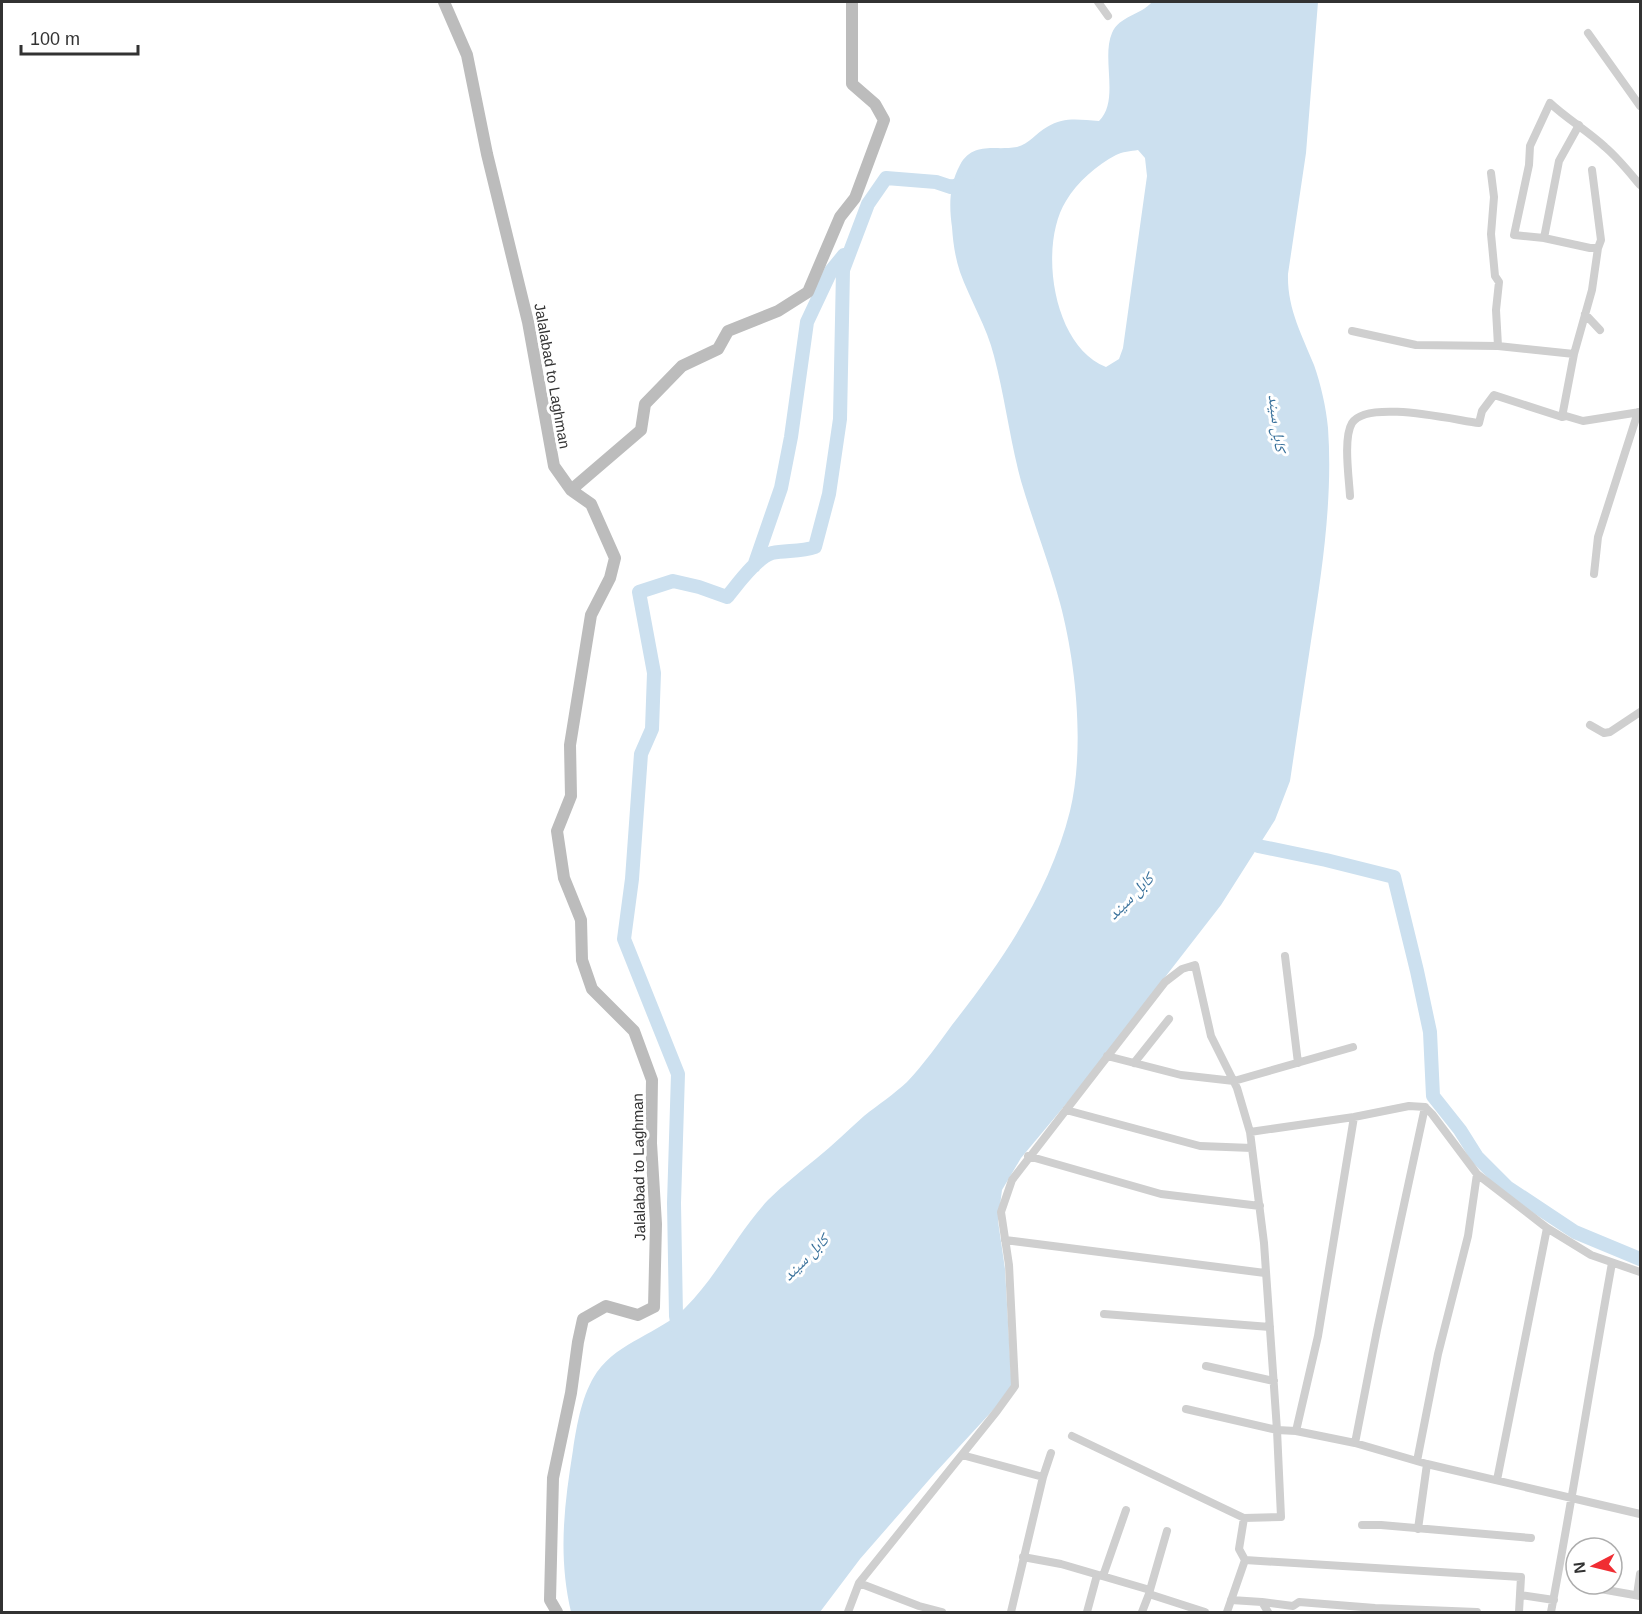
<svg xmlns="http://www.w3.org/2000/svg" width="1642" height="1614" viewBox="0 0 1642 1614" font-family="Helvetica,'Noto Naskh Arabic',sans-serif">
	<rect width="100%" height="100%" fill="#fff"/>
	<!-- water -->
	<path fill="#cce0ef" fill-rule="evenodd" d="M 1152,2 L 1318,2 L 1306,153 L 1288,274 C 1287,308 1302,335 1314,365 C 1321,385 1326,407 1328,428 C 1333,499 1322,571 1311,641 C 1304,688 1297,734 1290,781 L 1275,820 L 1221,905 L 1076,1092 L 1021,1158 L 1002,1190 L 998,1221 L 1005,1269 L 1011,1375 L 1011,1387 L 1006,1396 L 935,1473 L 860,1559 L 820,1612 L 571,1612 C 558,1556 564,1506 573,1450 C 577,1424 582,1394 597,1372 C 619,1341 659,1334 685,1308 C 718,1275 737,1233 768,1200 C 783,1185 800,1172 817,1158 C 833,1145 848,1130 864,1116 C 878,1105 894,1094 907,1082 C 924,1064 938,1044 952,1025 C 1003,960 1050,891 1070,811 C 1085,749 1076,663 1060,603 C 1049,562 1033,522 1021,481 C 1010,440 1005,398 994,356 C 987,327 970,300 960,272 C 955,257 953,242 952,227 C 949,206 949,185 960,165 C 973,141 995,151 1017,147 C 1029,144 1036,133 1047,127 C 1065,116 1080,120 1099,121 C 1120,100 1101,59 1112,33 C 1119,16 1141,15 1152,2 ZM 1138,150 L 1145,158 L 1147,176 L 1123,348 L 1119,359 L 1106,367 C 1053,347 1038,246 1066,201 C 1077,182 1097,165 1116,155 C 1122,152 1131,151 1138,150 Z"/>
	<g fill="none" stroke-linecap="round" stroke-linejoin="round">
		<!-- river -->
		<path stroke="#cce0ef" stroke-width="14" d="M 754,566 L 781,488 L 791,437 L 807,322 L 831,271 L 844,255
			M 1246,832 L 1258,846 L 1326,860 L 1394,877 L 1417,971 L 1430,1032 L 1433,1096 L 1460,1130 L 1477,1157 L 1507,1187 L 1575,1232 L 1640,1259
			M 679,1332 L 676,1316 L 674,1203 L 678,1074 L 624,939 L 632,879 L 641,754 L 652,729 L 654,673 L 639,592 L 673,581 L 699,587 L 727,597 C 737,585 757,557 772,553 C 786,550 801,552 815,547 L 829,494 L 840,419 L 843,270 L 868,204 L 886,178 L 936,182 L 951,187 L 968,182"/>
		<!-- street -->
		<path stroke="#cfcfcf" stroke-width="8" d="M 1098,2 L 1108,16
			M 1588,33 L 1640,106
			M 1592,170 L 1601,240 L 1598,248
			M 1491,173 L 1494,197 L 1491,234 L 1495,276 L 1499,282 L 1496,310 L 1498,346
			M 1544,238 L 1559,161 L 1579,125
			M 1585,314 L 1600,330
			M 1352,331 L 1416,345 L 1498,346 L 1574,354
			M 1562,417 L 1574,354 L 1592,290 L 1598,248 L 1590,248 L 1544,238 L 1514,235 L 1529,165 L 1530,146 L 1550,103 C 1567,119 1588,131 1605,147 C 1618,158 1629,172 1640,185
			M 1350,496 C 1349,478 1343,438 1352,423 C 1367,399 1454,420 1479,423 L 1482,411 L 1494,395 L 1562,417 L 1566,416 L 1583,421 L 1640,412
			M 1594,574 L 1598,537 L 1638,412
			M 1590,725 L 1604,733 L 1610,732 L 1640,712
			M 1285,956 L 1298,1063
			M 1107,1056 L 1181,1075 L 1234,1081 L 1353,1047
			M 1134,1063 L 1169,1019
			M 1066,1110 L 1200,1146 L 1252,1148
			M 1250,1132 L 1354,1117 L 1409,1106 L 1425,1107 L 1432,1114 L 1477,1174 L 1547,1228 L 1591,1255 L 1640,1272
			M 1028,1156 L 1161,1194 L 1260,1206
			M 1005,1240 L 1265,1273
			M 1104,1314 L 1270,1327
			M 1206,1366 L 1274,1381
			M 1186,1409 L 1277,1430 L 1296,1431 L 1355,1443 L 1427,1464 L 1640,1514
			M 1296,1431 L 1318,1336 L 1354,1117
			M 1072,1436 L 1244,1518
			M 1355,1443 L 1377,1330 L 1425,1107
			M 962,1455 L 1043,1477
			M 1417,1461 L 1438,1354 L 1468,1236 L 1477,1174
			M 1497,1480 L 1547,1228
			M 1362,1525 L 1381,1525 L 1531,1538
			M 1418,1529 L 1427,1464
			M 1023,1557 L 1061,1564 L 1150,1590 L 1149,1594 L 1205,1612
			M 1245,1560 L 1521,1577 L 1519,1612
			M 1103,1576 L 1126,1510
			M 859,1583 L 919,1606 L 942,1612
			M 1595,1588 L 1640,1596
			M 1150,1590 L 1167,1531
			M 1521,1595 L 1554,1600
			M 1637,1595 L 1640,1574
			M 1231,1600 L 1262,1602 L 1268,1612
			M 1262,1602 L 1293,1606 L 1299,1602 L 1375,1608 L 1477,1612
			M 848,1612 L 859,1583 L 997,1411 L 1015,1386 L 1009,1265 L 1001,1212 L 1012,1180 L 1165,982 L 1182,969 L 1195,965 L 1211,1036 L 1237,1088 L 1250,1132 L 1264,1243 L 1277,1430 L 1281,1517 L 1244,1518 L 1239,1549 L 1245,1560 L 1227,1612
			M 1011,1612 L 1043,1477 L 1051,1453
			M 1087,1612 L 1097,1575
			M 1142,1612 L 1149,1594
			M 1551,1612 C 1573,1496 1591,1379 1612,1263"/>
		<!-- secondary -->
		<path stroke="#bcbcbc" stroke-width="12" d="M 444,2 L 467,55 L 487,154 L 528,322 L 554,466 L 571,490 L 591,504 L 615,558 L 610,578 L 591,615 L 570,745 L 571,796 L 557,831 L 564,878 L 581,920 L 582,960 L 592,989 L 634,1031 L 652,1080 L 651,1143 L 656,1224 L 654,1307 L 638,1315 L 606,1306 L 583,1319 L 578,1342 L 571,1393 L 553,1478 L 550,1600 L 557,1612
			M 571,490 L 641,430 L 645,404 L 682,366 L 718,349 L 728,331 L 778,311 L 808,292 L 840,217 L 855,198 L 884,120 L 875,104 L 852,84 L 852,2"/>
	</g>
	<g text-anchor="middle" stroke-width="6" stroke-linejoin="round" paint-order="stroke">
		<!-- street labels -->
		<g font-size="15" fill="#323232" stroke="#fff">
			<text transform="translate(552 376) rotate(80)" y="5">Jalalabad to Laghman</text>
			<text transform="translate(639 1167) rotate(-91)" y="5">Jalalabad to Laghman</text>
		</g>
		<!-- water labels -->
		<g font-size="16" font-style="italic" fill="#39719b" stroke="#fff">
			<text transform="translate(1278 423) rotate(83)" y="6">کابل سيند</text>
			<text transform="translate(1130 896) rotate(-45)" y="6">کابل سيند</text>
			<text transform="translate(805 1257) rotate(-45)" y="6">کابل سيند</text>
		</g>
	</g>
	<!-- border -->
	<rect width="1642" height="1614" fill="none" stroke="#323232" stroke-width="6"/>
	<!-- north arrow -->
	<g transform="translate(1594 1566) rotate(263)"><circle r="28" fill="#ffffff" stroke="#adadad" stroke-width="1.5"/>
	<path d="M0-4.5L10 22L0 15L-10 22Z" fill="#f02d33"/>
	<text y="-9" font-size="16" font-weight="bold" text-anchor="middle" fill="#323232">N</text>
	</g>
	<!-- scale -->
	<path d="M21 45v9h117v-9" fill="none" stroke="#323232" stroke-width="3"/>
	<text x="30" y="45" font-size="18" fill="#323232" stroke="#ffffff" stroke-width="4.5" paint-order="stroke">100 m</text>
</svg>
